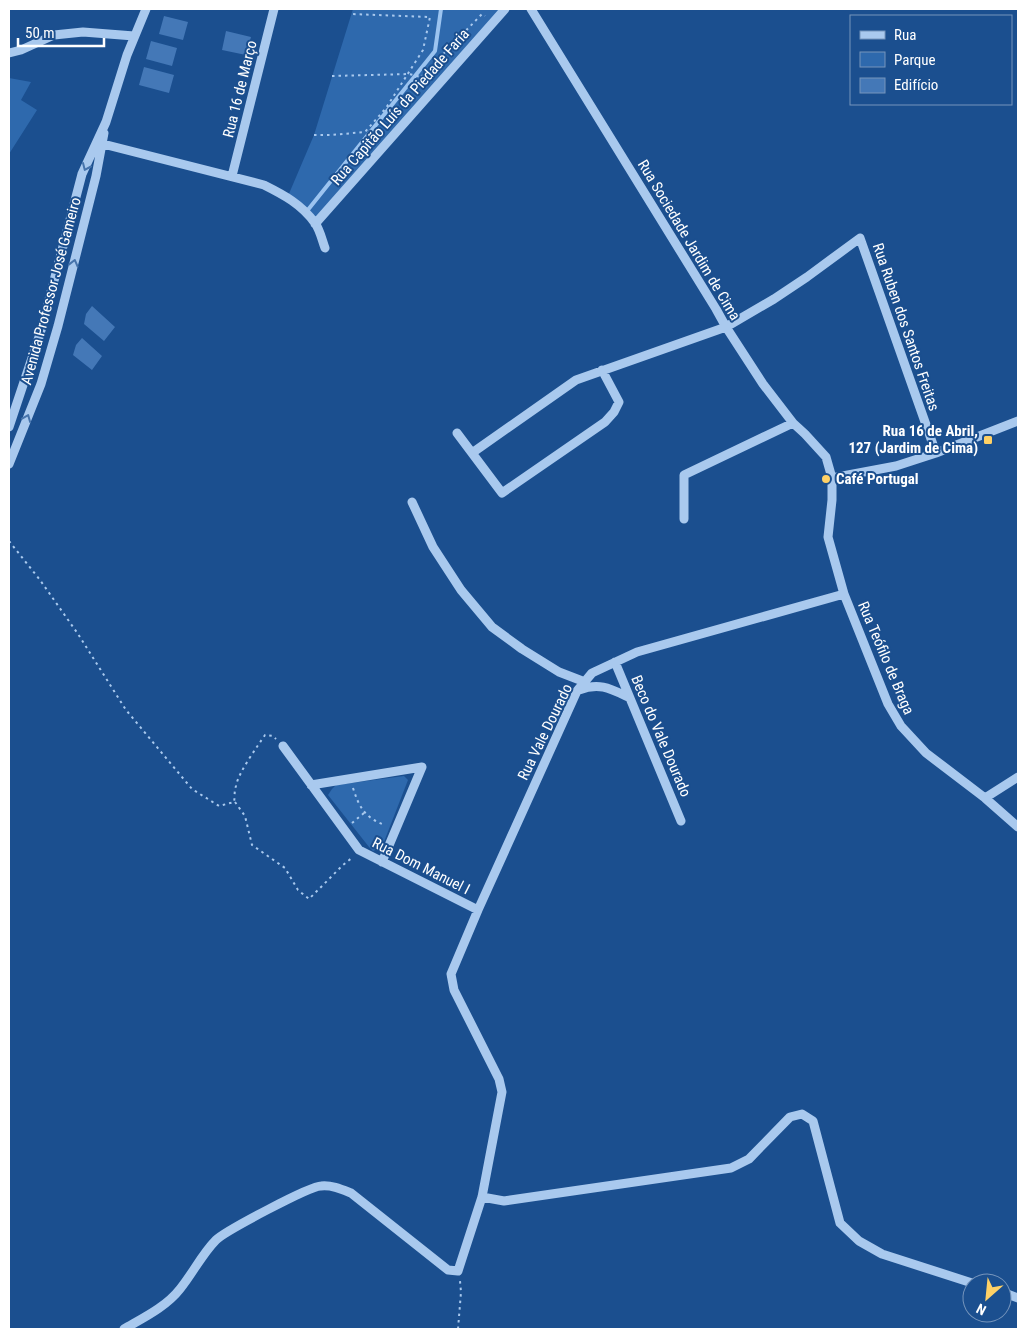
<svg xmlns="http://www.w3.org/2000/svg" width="1027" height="1338" viewBox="0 0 1027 1338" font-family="'Roboto Condensed',sans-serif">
	<rect width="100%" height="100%" fill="#1b4f8f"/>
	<!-- green -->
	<path fill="#2e69ad" d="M 353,9 L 505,9 L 315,224 L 288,196 L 314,135 Z
		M 9,78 L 31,82 L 21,100 L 37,110 L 9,154 Z
		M 404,776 L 408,780 L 382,847 L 373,851 L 369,847 L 328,795 L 332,789 L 336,785 Z"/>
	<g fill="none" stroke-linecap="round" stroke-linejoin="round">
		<!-- stream -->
		<path stroke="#9cc4f0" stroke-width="4" d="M 307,211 L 435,51 L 441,9"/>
	</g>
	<!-- building -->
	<path fill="#4478b7" d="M 164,16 L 188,22 L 183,40 L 159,34 Z
		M 226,31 L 251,37 L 246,55 L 222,50 Z
		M 151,41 L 177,48 L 172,66 L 146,59 Z
		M 144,67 L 174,75 L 169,93 L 139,85 Z
		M 92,306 L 115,327 L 104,341 L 84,324 L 86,314 Z
		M 82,338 L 102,356 L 92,370 L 73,355 L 76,345 Z"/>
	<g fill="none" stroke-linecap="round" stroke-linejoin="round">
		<!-- path -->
		<path stroke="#a9c9ee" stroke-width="2" stroke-dasharray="2.5 4" stroke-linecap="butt" d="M 332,76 L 409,74 L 421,77 L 432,77
			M 421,77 L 482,14 L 485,16
			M 314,135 L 331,135 L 365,132 L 386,108 L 423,50 L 430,17 L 352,14
			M 9,541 L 40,580 L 78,634 L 126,710 L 192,789 L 219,806 L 234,802 C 235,797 234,791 236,786 C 238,773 257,747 265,735 L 273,736 L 276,739
			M 353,788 C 359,807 365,818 385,825
			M 235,802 L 245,816 L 252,845 L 285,868 L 298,890 L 309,899 L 343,865 L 353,857
			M 352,823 L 364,813
			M 458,1329 L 461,1292 L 460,1281"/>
		<!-- minor -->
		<path stroke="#a9c9ee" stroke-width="9" d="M 531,9 L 716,309 L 726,327 L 763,384 L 793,423 L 805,434 L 826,457 L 832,478 L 832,500 L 828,537 L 844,594 L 888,704 L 901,726 L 926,753 L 985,798 L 1018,827
			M 9,53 L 21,50 L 54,35 L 83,32 L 134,36
			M 103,144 L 264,185 C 284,195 301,204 315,223 C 320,230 322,240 325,248
			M 232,176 L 274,9
			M 315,224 L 505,9
			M 9,427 L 40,334 L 82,174 L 106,122 L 127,55 L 146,9
			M 457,433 L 502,493 L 605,422 L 614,412 L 619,402 L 602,370
			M 472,453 L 576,380 L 726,327 L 774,299 L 807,277 L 860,238 L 936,453
			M 9,464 L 41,384 L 58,326 L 96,176 L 104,133
			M 832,478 L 896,466 L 936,453 L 1018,421
			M 412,502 L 433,547 L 461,590 L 492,627 L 522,649 L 559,672 L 585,682
			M 684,519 L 684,475 L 793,423
			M 615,662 L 681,821
			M 579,690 C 600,682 611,689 630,698
			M 283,746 L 359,850 L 478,910
			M 311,785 L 422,767 L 382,862
			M 985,798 L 1018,777
			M 482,1197 L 504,1201 L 731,1168 L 749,1159 L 790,1117 L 802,1114 L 813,1121 L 840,1223 L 859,1241 L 882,1254 L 972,1283
			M 1002,1292 L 1018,1298
			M 124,1329 C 143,1318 166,1307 180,1289 C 193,1273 202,1254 216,1240 C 225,1231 310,1186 321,1186 C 332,1185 341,1189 351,1193 L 448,1270 L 458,1271 L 482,1197 L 502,1092 L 499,1079 L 454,990 L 451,974 L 478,910 L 577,691 L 592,673 L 637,652 L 844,594"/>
	</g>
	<!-- one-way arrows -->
	<defs><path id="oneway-chevron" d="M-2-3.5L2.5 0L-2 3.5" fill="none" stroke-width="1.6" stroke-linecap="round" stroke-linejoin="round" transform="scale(1.25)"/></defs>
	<g stroke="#4674ac">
		<use href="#oneway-chevron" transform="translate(86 167) rotate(114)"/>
		<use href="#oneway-chevron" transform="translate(74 263) rotate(-76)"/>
		<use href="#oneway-chevron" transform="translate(27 418) rotate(-68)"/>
	</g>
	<!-- markers -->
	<g fill="#ffd166" stroke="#1b4f8f" stroke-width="2">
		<rect x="983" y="435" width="10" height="10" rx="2.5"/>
		<circle cx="826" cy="479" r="5"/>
	</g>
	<g text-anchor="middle" stroke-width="4" stroke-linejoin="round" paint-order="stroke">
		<!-- street labels -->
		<g font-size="15" fill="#fff" stroke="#1b4f8f">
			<text transform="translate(240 89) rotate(-76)" y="5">Rua 16 de Março</text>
			<text transform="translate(400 107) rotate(-49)" y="5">Rua Capitão Luís da Piedade Faria</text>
			<text transform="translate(689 240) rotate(59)" y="5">Rua Sociedade Jardim de Cima</text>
			<text transform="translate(51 291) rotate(-75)" y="5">Avenida Professor José Gameiro</text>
			<text transform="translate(906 327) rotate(71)" y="5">Rua Ruben dos Santos Freitas</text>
			<text transform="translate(886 658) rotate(67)" y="5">Rua Teófilo de Braga</text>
			<text transform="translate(545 732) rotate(-64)" y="5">Rua Vale Dourado</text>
			<text transform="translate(661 736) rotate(67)" y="5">Beco do Vale Dourado</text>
			<text transform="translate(421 866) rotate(27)" y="5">Rua Dom Manuel I</text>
		</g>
		<!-- poi labels -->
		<g font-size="15" font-weight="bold" fill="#fff" stroke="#1b4f8f" text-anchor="end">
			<text x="978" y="436">Rua 16 de Abril,<tspan x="978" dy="17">127 (Jardim de Cima)</tspan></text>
			<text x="836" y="484" text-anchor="start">Café Portugal</text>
		</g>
	</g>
	<!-- border -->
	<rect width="1027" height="1338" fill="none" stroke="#ffffff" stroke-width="20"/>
	<!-- legend -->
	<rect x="850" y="15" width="162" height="90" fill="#1b4f8f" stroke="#7695bc"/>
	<rect x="860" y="31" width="25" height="8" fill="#a9c9ee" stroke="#7695bc"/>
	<text x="894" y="40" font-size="15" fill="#ffffff">Rua</text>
	<rect x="860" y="52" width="25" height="15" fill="#2e69ad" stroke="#7695bc"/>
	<text x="894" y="65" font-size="15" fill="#ffffff">Parque</text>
	<rect x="860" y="78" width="25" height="15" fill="#4478b7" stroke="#7695bc"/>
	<text x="894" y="90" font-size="15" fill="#ffffff">Edifício</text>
	<!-- north arrow -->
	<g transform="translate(987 1298) rotate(207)"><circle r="24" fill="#1b4f8f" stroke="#7695bc"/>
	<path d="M0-4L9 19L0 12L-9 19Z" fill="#ffd166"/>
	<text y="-8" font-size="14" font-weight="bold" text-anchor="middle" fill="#ffffff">N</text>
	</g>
	<!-- scale -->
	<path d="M18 38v8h86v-8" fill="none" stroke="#ffffff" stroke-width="2.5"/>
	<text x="25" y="38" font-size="15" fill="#ffffff" stroke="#1b4f8f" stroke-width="4" paint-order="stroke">50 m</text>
</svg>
